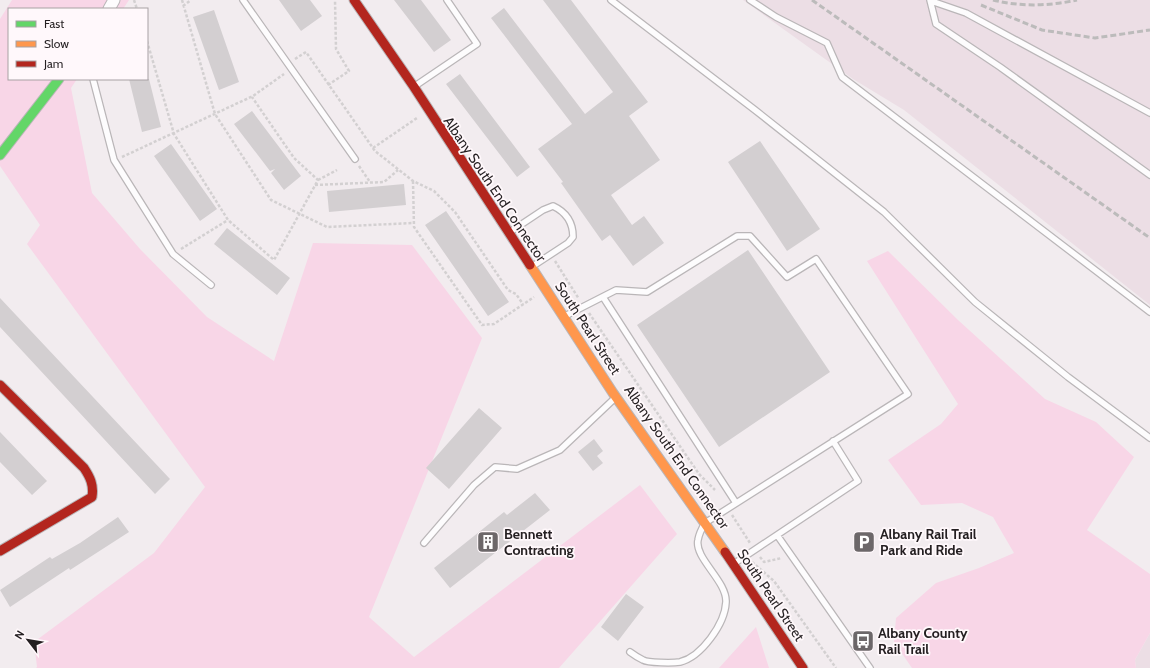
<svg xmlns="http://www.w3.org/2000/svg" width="1150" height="668" viewBox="0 0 1150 668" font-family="Cabin,sans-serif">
	<rect width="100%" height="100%" fill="#f2ecef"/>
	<!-- built -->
	<path fill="#ecdee5" d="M 743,0 L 1150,0 L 1150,305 L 904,110 L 853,79 Z
		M 1150,633 L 1150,668 L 1136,668 L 1135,660 Z"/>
	<!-- green -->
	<path fill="#f8d6e7" d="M 12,0 L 129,0 L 123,9 L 9,9 L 9,79 L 77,79 L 71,88 L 92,193 L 140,249 L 207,317 L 274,361 L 313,243 L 412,245 L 482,338 L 369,617 L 414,657 L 640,485 L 677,534 L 559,668 L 36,668 L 37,667 L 34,642 L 154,553 L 205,487 L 27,244 L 40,225 L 0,166 L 0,19 Z
		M 888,251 L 958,320 L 1045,399 L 1096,422 L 1134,457 L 1087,530 L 1150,574 L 1150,633 L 1135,660 L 1136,668 L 912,668 L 894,642 L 896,618 L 936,583 L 979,568 L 1014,553 L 993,517 L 962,503 L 921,505 L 888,460 L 941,424 L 958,404 L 867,261 Z
		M 756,627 L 769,668 L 719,668 Z"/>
	<!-- building -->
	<path fill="#d3cfd1" d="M 279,0 L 310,0 L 322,16 L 301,31 Z
		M 394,0 L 421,0 L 451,40 L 434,52 Z
		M 543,0 L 571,0 L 648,102 L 629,116 L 660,160 L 611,195 L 632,225 L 644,216 L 664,243 L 633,266 L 610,235 L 602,241 L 561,183 L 563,182 L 538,149 L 572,124 L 491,18 L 504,8 L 585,114 L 613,92 Z
		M 214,10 L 239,82 L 219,90 L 193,17 Z
		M 460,74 L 530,167 L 517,177 L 446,84 Z
		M 129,79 L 149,79 L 161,127 L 142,132 Z
		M 252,111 L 301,176 L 284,190 L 271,173 L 275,169 L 270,171 L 234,124 Z
		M 760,141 L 820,229 L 787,251 L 728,162 Z
		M 171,144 L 217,209 L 200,221 L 154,156 Z
		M 404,184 L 406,205 L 329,212 L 327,191 Z
		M 446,211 L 509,302 L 488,316 L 425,225 Z
		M 227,228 L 290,278 L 277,295 L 214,244 Z
		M 748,250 L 830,372 L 719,447 L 637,325 Z
		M 0,298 L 170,479 L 155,494 L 0,327 Z
		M 479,408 L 502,428 L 449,489 L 426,468 Z
		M 0,432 L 47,481 L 32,495 L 0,462 Z
		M 594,439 L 603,451 L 597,456 L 603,463 L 593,471 L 578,452 Z
		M 535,493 L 550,510 L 450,588 L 434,568 L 504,512 L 507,515 Z
		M 118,517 L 129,532 L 70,570 L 69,568 L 10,607 L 0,590 L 50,557 L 52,559 L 80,543 Z
		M 626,594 L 644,607 L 618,641 L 601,627 Z"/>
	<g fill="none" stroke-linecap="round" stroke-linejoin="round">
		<!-- lane casing -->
		<g stroke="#bab6b8" stroke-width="8">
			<path id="lane" d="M 243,0 L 355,159
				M 611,0 L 755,110 L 884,212 L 975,302 L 1068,377 L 1150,438
				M 750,0 L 776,17 L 827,43 L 842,77 L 1150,312
				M 930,0 L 936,24 L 1000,67 L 1150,175
				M 931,1 L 966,13 L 1150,113
				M 93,79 L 114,160 L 173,254 L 211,285
				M 415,86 L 477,44 L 447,0
				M 510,232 L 543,210 L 553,206 C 566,212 573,222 573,237 L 568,243 L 533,266
				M 603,297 L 736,503
				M 565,316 L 616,290 L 647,292 L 737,236 L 750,236 L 787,277 L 816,259 L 908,394 L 705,523 C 702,528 699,534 698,540 C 694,558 727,581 726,602 C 725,624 701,657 680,662 C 673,663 648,663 643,660 C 639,658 634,655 630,652
				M 777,535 L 870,668
				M 424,543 L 474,485 L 495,467 L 517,469 L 560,450 L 614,399
				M 735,563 L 858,481 L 833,441"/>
		</g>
		<!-- street casing -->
		<g stroke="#bab6b8" stroke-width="13">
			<path id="street" d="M 109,9 L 114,0"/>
		</g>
		<!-- fast casing -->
		<g stroke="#bab6b8" stroke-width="11">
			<path id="fast" d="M 0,155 L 59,79"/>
		</g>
		<!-- slow casing -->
		<g stroke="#bab6b8" stroke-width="11">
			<path id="slow" d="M 530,265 L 613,393 L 725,552"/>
		</g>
		<!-- jam casing -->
		<g stroke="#bab6b8" stroke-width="11">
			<path id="jam" d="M 354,0 L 414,87 L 530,265
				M 0,385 L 84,468 C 90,477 94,485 92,497 L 0,551
				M 725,552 L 803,668"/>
		</g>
		<!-- path -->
		<path stroke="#d3d0d1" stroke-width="2.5" stroke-dasharray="3 2" stroke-linecap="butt" d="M 134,0 L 137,9
			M 182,0 L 215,114 L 271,200 L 327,227 L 413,223
			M 183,6 L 191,0
			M 147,41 L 174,134 L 228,220 L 274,260 L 318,180 L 294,158 L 252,97
			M 295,59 L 306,52 L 375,151 L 413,181 L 434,191 L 455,212 L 508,290 L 516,294 L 523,304
			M 328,85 L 349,71 L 336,49 L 335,0
			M 373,148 L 417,118
			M 122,157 L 253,96 L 284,74
			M 359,166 L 370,182
			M 318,180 L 337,170
			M 413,181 L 414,227 L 482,325 L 494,324 L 534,297
			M 315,185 L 384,182 L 398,170
			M 181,249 L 228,220
			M 555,261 L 579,299
			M 589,313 L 699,474 L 715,490
			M 732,515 L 750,543
			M 760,557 L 764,562 L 782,558
			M 752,562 L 774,581 L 836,668"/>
		<!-- lane -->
		<use href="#lane" stroke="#fdfcfd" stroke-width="5.5"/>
		<!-- street -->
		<use href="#street" stroke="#fdfcfd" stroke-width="11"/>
		<!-- fast -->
		<use href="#fast" stroke="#63d668" stroke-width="9"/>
		<!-- slow -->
		<use href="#slow" stroke="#ff974d" stroke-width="9"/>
		<!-- jam -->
		<use href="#jam" stroke="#b3261e" stroke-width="9"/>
		<!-- rail -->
		<path stroke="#bcbbbb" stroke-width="3" stroke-dasharray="6 3" stroke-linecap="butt" d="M 812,0 L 1150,238
			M 993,0 C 1020,7 1050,6 1077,0
			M 981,5 L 1042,30 L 1095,38 L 1150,30"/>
	</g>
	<!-- icons -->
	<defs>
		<g id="building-square" transform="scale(1.15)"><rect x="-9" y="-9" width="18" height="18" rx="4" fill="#6c6769" stroke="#fff8fb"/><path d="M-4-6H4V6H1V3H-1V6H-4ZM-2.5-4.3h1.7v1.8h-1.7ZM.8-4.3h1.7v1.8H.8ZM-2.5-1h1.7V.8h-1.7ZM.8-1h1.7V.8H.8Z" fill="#fff"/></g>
		<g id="parking-square" transform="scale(1.15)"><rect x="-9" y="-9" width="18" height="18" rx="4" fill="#6c6769" stroke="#fff8fb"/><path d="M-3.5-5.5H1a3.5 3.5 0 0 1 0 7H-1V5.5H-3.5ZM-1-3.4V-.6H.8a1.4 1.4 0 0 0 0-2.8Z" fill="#fff"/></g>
		<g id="bus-square" transform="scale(1.15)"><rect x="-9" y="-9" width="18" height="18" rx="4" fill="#6c6769" stroke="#fff8fb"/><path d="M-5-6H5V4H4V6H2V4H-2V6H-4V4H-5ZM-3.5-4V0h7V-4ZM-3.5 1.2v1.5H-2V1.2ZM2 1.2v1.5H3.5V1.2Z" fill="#fff"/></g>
	</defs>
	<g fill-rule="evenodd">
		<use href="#building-square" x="488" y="542"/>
		<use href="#parking-square" x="864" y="542"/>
		<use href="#bus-square" x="863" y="641"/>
	</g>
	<g text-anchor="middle" stroke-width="3.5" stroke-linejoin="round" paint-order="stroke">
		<!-- street labels -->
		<g font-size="14" fill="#241f21" stroke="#fff8fb">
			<text transform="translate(495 189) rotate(56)" y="5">Albany South End Connector</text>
			<text transform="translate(588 328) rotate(57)" y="5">South Pearl Street</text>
			<text transform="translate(677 457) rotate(55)" y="5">Albany South End Connector</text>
			<text transform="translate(771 595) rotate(56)" y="5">South Pearl Street</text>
		</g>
		<!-- poi labels -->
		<g font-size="14" font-weight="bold" fill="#241f21" stroke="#fff8fb" text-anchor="start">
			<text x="504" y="539">Bennett<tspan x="504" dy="16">Contracting</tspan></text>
			<text x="880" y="539">Albany Rail Trail<tspan x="880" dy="16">Park and Ride</tspan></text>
			<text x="878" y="638">Albany County<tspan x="878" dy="16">Rail Trail</tspan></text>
		</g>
	</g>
	<!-- legend -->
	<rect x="8" y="8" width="140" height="72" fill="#fff8fb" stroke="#a7a1a4"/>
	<rect x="16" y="21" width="20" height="6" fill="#63d668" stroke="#a7a1a4"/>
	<text x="44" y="28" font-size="12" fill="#241f21">Fast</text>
	<rect x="16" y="41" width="20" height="6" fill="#ff974d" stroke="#a7a1a4"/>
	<text x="44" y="48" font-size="12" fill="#241f21">Slow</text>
	<rect x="16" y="61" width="20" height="6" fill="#b3261e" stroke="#a7a1a4"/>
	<text x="44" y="68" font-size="12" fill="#241f21">Jam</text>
	<!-- north arrow -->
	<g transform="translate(28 640) rotate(301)" stroke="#fff8fb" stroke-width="3" paint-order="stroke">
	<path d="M0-3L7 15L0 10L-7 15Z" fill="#241f21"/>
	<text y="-6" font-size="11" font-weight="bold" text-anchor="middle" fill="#241f21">N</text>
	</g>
</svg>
